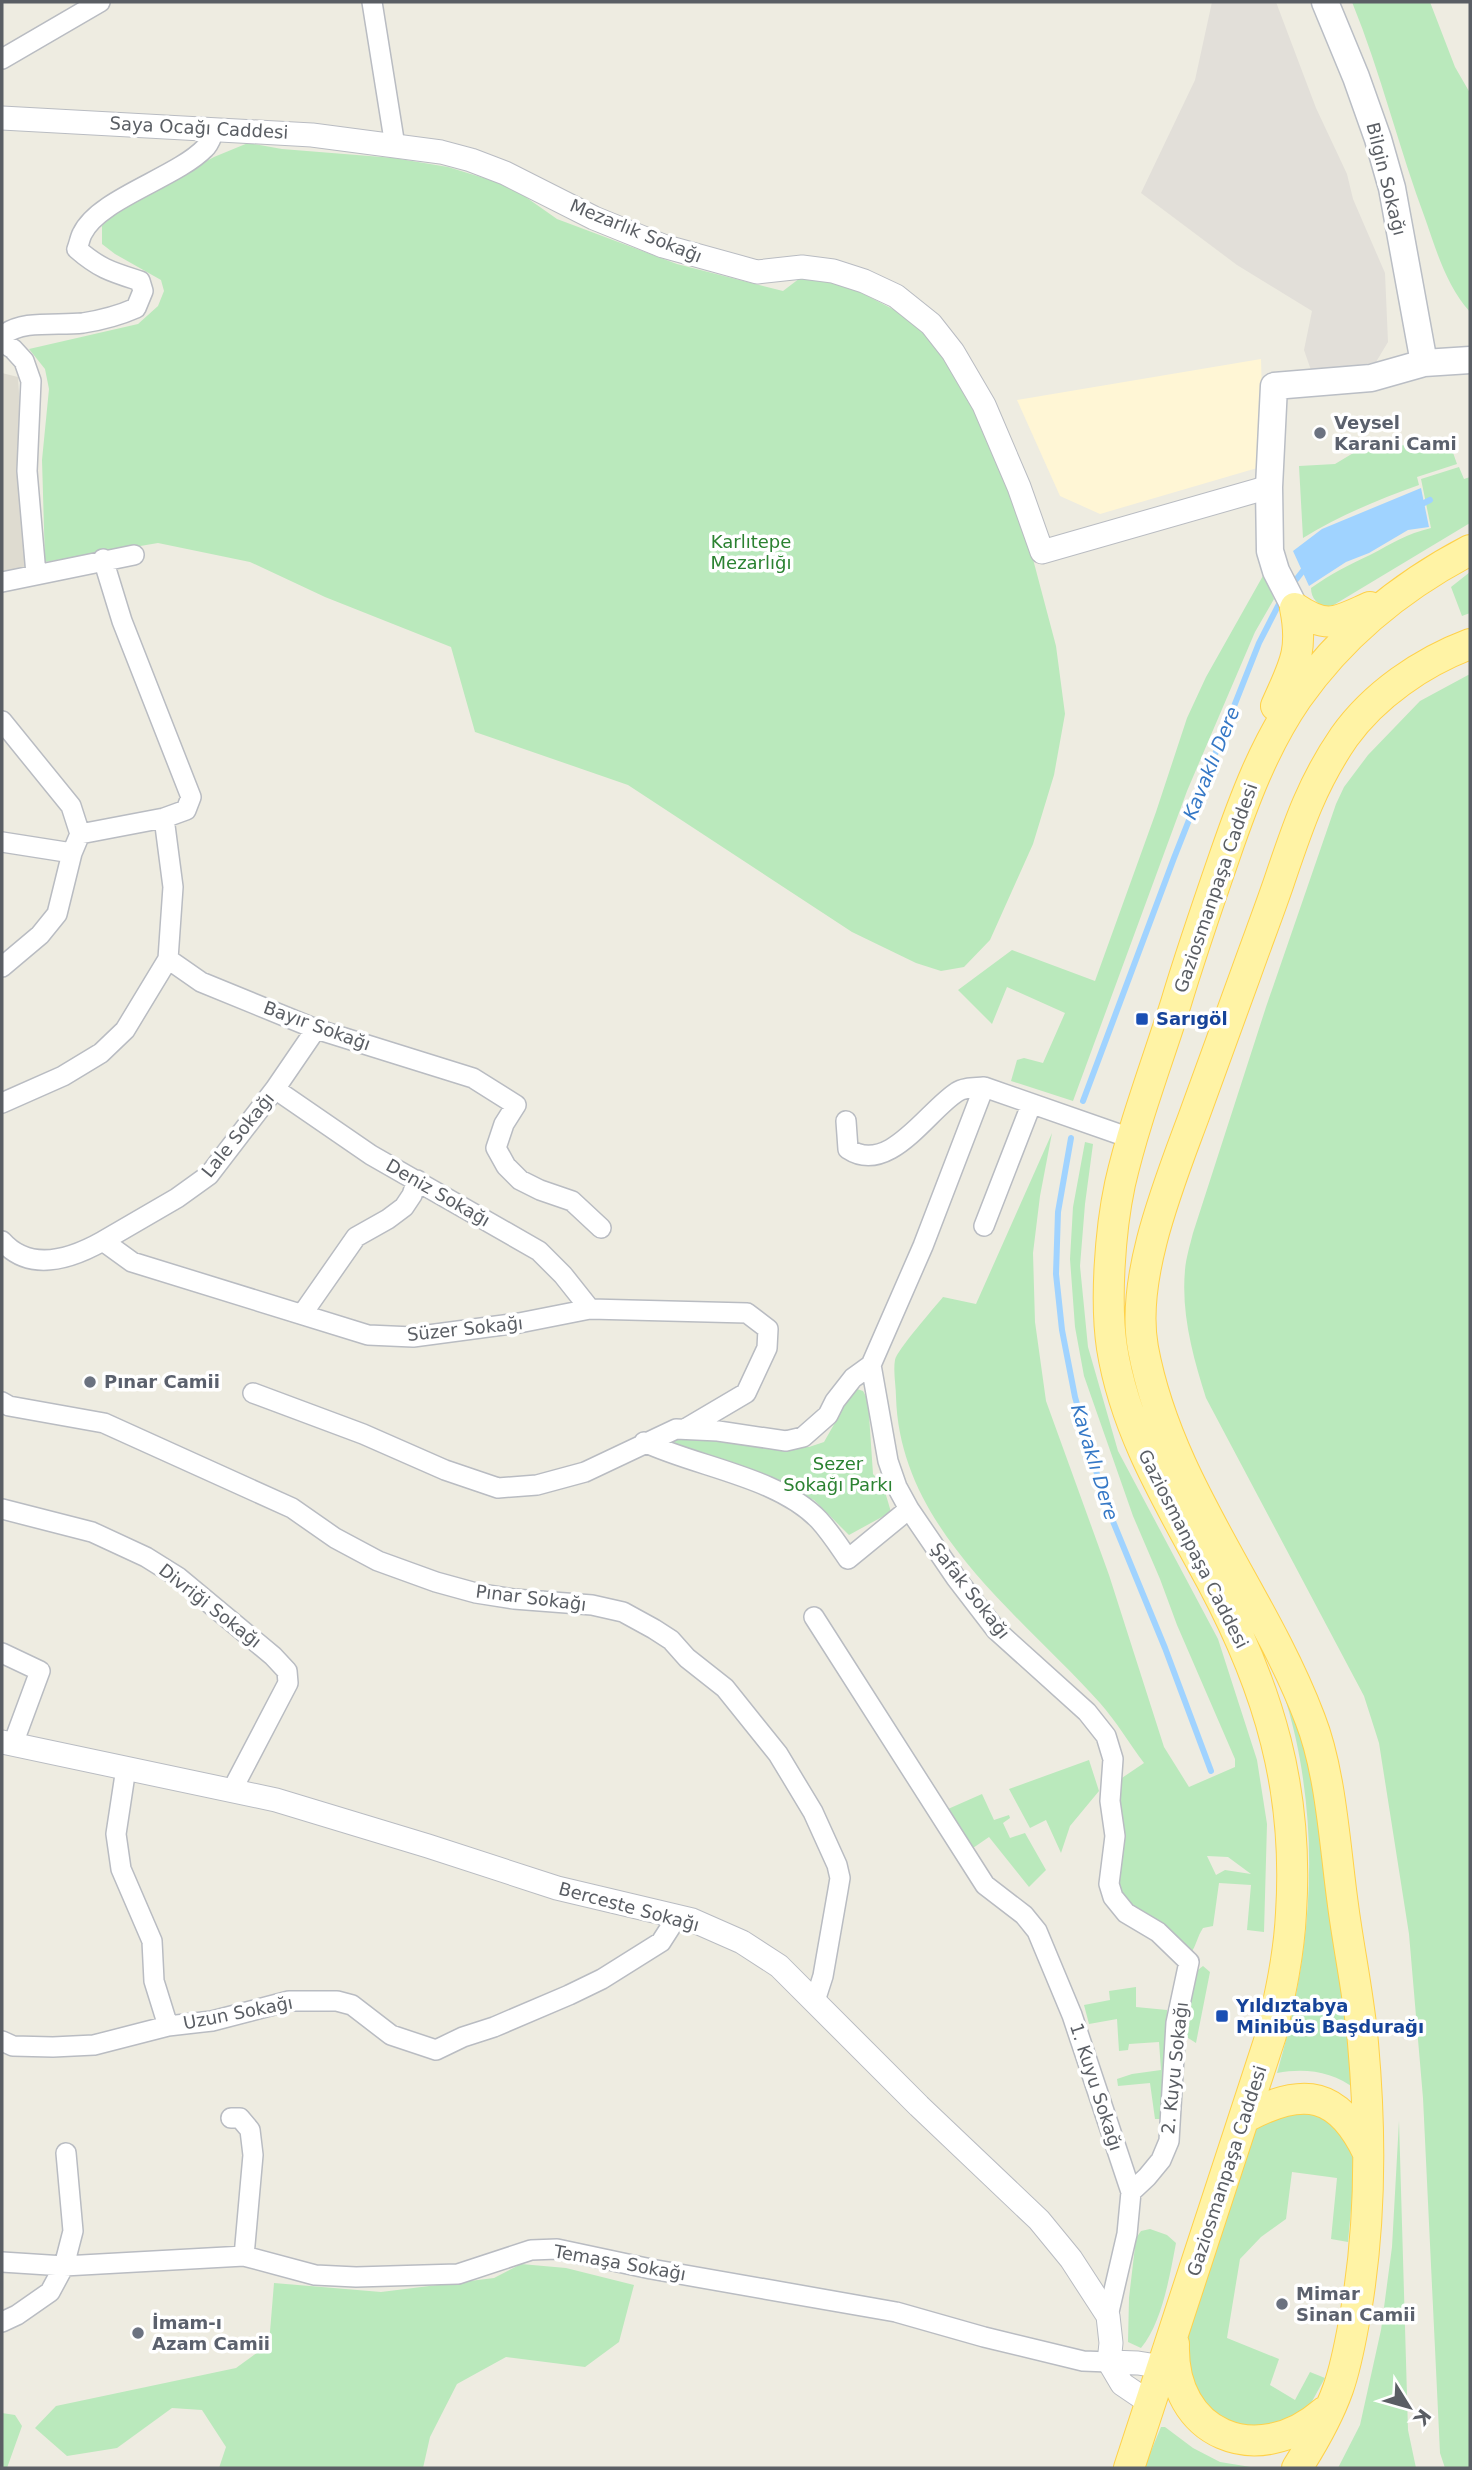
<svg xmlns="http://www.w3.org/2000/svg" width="1472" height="2470" viewBox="0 0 1472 2470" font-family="'DejaVu Sans',sans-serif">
	<rect width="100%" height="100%" fill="#eeece1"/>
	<!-- commercial -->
	<path fill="#fff6d5" d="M 1261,359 L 1264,466 L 1100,514 L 1060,496 L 1017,400 Z"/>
	<!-- industrial -->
	<path fill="#e2dfd9" d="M 1212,2 L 1276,2 L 1316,108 L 1347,174 L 1353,199 L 1385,273 L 1388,342 L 1376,362 L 1312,373 L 1304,350 L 1312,311 L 1237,265 L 1141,193 L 1195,80 Z"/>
	<!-- education -->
	<path fill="#dedbd0" d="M 2,373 L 18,377 L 30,571 L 2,577 Z"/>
	<!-- green -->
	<path fill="#bae9bc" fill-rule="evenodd" d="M 1352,2 L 1430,2 L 1455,67 L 1470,93 L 1470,312 C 1447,286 1437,253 1426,221 C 1399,149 1381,73 1352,2 Z
		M 248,143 L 282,149 L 394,158 L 448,167 L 510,186 L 557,219 L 677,264 L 783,291 L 804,275 L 848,286 L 916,321 L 949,361 L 990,433 L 1029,544 L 1056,646 L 1065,714 L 1054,775 L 1033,844 L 990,940 L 964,967 L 941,971 L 916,963 L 852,932 L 628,785 L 475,732 L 451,647 L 325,597 L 250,562 L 158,543 L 45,562 L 42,460 L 49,389 L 45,369 L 29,349 L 138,324 L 158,306 L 164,291 L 161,280 L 115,254 L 102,244 L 102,226 L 121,205 L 161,186 L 214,157 Z
		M 1450,444 L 1457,464 L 1417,477 L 1419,485 C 1379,499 1339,516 1303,538 L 1299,466 L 1335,464 L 1355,452 L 1378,446 Z
		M 1459,467 L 1464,479 L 1470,477 L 1470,523 L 1327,609 C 1318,604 1311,599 1311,588 C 1331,574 1348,565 1370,555 C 1393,543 1406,534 1431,528 L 1421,479 Z
		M 1470,572 L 1470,613 L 1462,616 L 1451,587 Z
		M 1264,574 L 1274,599 L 1255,632 L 1187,791 L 1073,1101 L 1011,1081 L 1017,1060 L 1024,1058 L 1043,1063 L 1065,1013 L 1007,987 L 992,1024 L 958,990 L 1012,950 L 1095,981 L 1156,812 L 1187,718 L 1206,677 Z
		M 1470,674 L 1470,2468 L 1445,2468 L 1440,2453 L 1423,2098 L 1409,1934 L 1379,1743 L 1364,1696 L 1206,1398 C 1193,1357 1181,1314 1185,1270 C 1186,1258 1190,1245 1193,1233 L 1266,1007 L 1336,804 L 1344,787 L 1368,755 L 1420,701 Z
		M 1052,1133 L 1040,1196 L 1033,1253 L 1035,1322 L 1046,1401 L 1109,1575 L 1164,1747 L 1189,1787 L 1235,1767 L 1235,1759 L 1177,1625 L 1160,1579 L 1133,1516 L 1084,1376 L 1075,1327 L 1070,1259 L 1073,1207 L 1085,1142 L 1093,1144 L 1085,1204 L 1080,1266 L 1088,1347 L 1118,1451 L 1218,1639 L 1257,1760 L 1267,1824 L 1264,1932 L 1247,1930 L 1251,1885 L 1219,1883 L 1213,1926 L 1203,1928 C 1197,1937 1196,1947 1191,1952 L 1125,1905 L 1118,1888 L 1113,1784 L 1144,1763 C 1129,1743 1116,1721 1100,1703 C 1019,1613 900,1529 896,1397 C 896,1386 893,1371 895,1360 C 897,1350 934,1308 943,1297 L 976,1304 ZM 1207,1856 L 1228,1857 L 1251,1874 L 1225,1870 L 1216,1875 Z
		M 857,1389 L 863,1391 L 868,1400 L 873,1474 L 883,1485 L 891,1512 L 849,1535 L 814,1500 L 751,1473 L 677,1448 L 674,1442 L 676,1435 L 809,1447 L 824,1442 L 853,1391 Z
		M 1276,1667 L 1315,1774 L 1356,2090 C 1333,2071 1305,2068 1277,2073 C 1307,1969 1319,1867 1300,1760 C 1295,1729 1285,1698 1276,1667 Z
		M 1089,1760 L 1099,1791 L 1070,1826 L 1061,1853 L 1046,1820 L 1030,1828 L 1009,1789 Z
		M 982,1794 L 994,1820 L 1009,1815 L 1010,1818 L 1003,1823 L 1010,1838 L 1025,1833 L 1046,1870 L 1029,1887 L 989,1837 L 973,1848 L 948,1809 Z
		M 1203,1966 L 1210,1972 L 1196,2043 L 1185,2036 C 1182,2016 1184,1978 1203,1966 Z
		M 1136,1987 L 1136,2007 L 1167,2010 L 1166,2119 L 1155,2119 L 1150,2083 L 1118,2086 L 1117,2079 L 1132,2074 L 1161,2070 L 1159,2042 L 1129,2044 L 1128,2050 L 1119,2051 L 1117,2019 L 1089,2024 L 1084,2005 L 1110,2000 L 1109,1991 Z
		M 1300,2104 L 1349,2135 L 1355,2164 L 1348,2242 L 1331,2239 L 1337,2178 L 1292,2172 L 1286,2219 L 1261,2237 L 1240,2259 L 1227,2338 L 1279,2359 L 1270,2385 L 1295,2400 L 1310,2372 L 1325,2378 L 1306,2412 L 1265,2428 L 1223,2424 L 1196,2399 L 1184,2348 L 1256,2129 L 1263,2118 Z
		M 1399,2121 L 1408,2430 L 1416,2468 L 1338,2468 L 1360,2425 L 1381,2330 L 1392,2247 Z
		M 1150,2229 L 1167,2235 L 1176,2243 C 1170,2275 1162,2323 1141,2348 L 1128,2342 L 1129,2298 L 1136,2238 L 1141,2231 Z
		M 521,2264 L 566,2268 L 634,2285 L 619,2342 L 585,2367 L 506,2357 L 457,2384 L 430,2437 L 423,2468 L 219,2468 L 226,2447 L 202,2410 L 172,2408 L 117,2448 L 67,2456 L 35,2428 L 56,2406 L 236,2368 L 269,2344 L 274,2283 L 381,2292 L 494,2278 Z
		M 2,2413 L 15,2415 L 22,2426 L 7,2468 L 2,2468 Z
		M 1161,2427 L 1165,2427 L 1193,2448 L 1220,2462 L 1257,2468 L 1144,2468 Z"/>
	<!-- water -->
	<path fill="#a0d3ff" d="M 1421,488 L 1429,527 L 1408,530 L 1369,553 L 1346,562 L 1309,586 L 1293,551 L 1322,529 Z"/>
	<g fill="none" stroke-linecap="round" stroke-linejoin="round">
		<!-- stream -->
		<path stroke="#a0d3ff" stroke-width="6" d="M 1416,507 L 1430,500
			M 1291,586 L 1306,567
			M 1083,1101 L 1174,858 L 1259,643 L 1281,600
			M 1071,1138 L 1058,1212 L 1056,1274 L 1062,1330 L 1075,1397 L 1105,1502 L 1165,1648 L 1211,1771"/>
		<!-- minor casing -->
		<g stroke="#b9bcc2" stroke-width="22">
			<path id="minor" d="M 372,2 L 395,146
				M 2,59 L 100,2
				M 2,336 C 23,319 57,326 83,323 C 102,320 118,316 136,308 L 143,291 L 140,281 C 112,272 100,269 77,249 C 79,244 80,238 82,234 C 98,199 176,178 205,148 C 210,144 212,135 215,129
				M 2,342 L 13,349 L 24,361 L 31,381 L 27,471 L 36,574
				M 2,582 L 134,555
				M 2,721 L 71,806 L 80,834 L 72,853 L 57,914 L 40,935 L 2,967
				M 80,834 L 164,818 L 186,810 L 191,797 L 122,621 L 103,559
				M 2,842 L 72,853
				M 168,959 L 201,982 L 316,1029 L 473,1078 L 516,1105 L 504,1124 L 496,1148 L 506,1166 L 520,1180 L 540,1190 L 572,1201 L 601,1228
				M 275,1089 L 371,1155 L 539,1251 L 563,1275 L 590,1309
				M 2,1103 L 63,1076 L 101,1053 L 125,1030 L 168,959 L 173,887 L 164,818
				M 846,1121 L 848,1149 C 889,1176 927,1111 957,1092 C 964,1087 976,1088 984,1087 L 1133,1139
				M 984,1226 L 1031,1105
				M 2,1241 C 30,1273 71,1259 103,1241 L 132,1262 L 368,1335 L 413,1337 L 519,1323 L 590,1309 L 747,1313 L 768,1329 L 767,1348 L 746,1393 L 685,1429
				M 103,1241 L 177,1198 L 209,1175 L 275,1089 L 316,1029
				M 303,1313 L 356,1237 L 388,1219 L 404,1207 L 412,1195 L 417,1180
				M 253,1393 L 363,1434 L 445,1470 L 498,1488 L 537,1485 L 585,1472 L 676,1429 L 718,1431 L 786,1441 L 803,1437 L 828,1415 L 835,1401 L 853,1378 L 871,1365
				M 2,1402 L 9,1406 L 104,1423 L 292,1508 L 335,1538 L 378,1561 L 436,1582 L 476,1593 L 514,1599 L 592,1605 L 623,1612 L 654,1629 L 671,1640 L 687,1658 L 725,1688 L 778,1754 L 813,1812 L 837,1865 L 840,1878 L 838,1890 L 823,1976 L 815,2001
				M 644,1442 C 697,1467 778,1477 819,1520 C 830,1532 839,1546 848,1559 L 909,1509 L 956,1578 L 996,1630 L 1087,1712 L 1106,1736 L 1113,1759 L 1110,1801 L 1115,1836 L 1109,1884 L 1113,1897 L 1126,1913 L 1158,1932 L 1189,1962 L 1176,2023 L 1169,2141 L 1161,2160 L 1147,2177 L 1131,2192
				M 2,1509 L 92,1532 L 146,1557 L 178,1577 L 273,1656 L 287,1671 L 288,1683 L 232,1790
				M 909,1509 L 897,1487 L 888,1461 L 871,1365 L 923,1246 L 984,1087
				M 814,1617 L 985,1885 L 1024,1915 L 1037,1931 L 1072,2015 L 1131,2192 L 1127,2234 L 1108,2316
				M 2,1653 L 40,1671 L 13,1744
				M 126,1768 L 116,1834 L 121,1869 L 152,1941 L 154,1981 L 168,2026
				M 2,2041 L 13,2046 L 53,2047 L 94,2045 L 168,2026 L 212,2021 L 289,2001 L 337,2001 L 352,2005 L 391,2035 L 436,2050 L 463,2037 L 494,2027 L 569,1995 L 602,1979 L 661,1942 L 677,1917
				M 231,2118 L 240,2118 L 250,2130 L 253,2155 L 244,2256
				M 2,2262 L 64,2266 L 244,2256 L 315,2275 L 356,2277 L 458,2274 L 531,2250 L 557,2249 L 651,2269 L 896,2312 L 984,2337 L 1083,2361 L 1109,2362
				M 2,2322 L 17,2315 L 50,2292 L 64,2266 L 73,2231 L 66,2153"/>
		</g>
		<!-- tertiary casing -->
		<g stroke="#b9bcc2" stroke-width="25">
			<path id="tertiary" d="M 2,118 L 312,135 L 441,152 L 471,160 L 505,173 L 594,218 L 663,246 L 757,272 L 802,267 L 833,271 L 864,281 L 896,296 L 931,324 L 953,352 L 984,405 L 1019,487 L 1042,552 L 1269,487
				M 2,1742 L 276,1800 L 428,1846 L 557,1888 L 692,1920 L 742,1942 L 779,1966 L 919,2106 L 1039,2220 L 1071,2259 L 1108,2316 L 1111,2343 L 1109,2362
				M 1109,2362 L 1122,2384 L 1150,2403
				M 1109,2362 L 1138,2363 L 1163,2367"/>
		</g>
		<!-- secondary casing -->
		<g stroke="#babec5" stroke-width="29">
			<path id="secondary" d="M 1325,2 L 1356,77 L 1378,139 L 1392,188 L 1424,363
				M 1295,608 L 1276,571 L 1270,551 L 1269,487 L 1274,386 L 1371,378 L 1424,363 L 1470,360"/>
		</g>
		<!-- primary casing -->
		<g stroke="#ffd149" stroke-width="32">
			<path id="primary" d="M 1276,706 C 1293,667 1304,652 1295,608 C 1328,630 1336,622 1370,607
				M 1246,2117 C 1304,2086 1339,2092 1368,2153
				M 1174,2344 C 1171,2435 1257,2470 1324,2412
				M 1129,2468 L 1271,2035 C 1280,1995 1289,1955 1291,1913 C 1299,1790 1269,1689 1212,1582 C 1172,1507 1126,1435 1112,1348 C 1105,1302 1110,1231 1120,1184 C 1134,1123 1157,1063 1176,1003 C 1191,953 1208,904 1225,855 C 1244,800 1264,746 1297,698 C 1342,634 1401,586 1470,550
				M 1297,2468 C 1313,2443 1328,2417 1338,2389 C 1347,2364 1351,2338 1356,2311 C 1371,2223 1371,2132 1363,2043 C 1359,1997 1349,1951 1343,1905 C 1335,1848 1331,1772 1310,1719 C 1262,1592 1168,1484 1143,1348 C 1130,1278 1170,1181 1194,1116 C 1211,1070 1228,1023 1245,976 C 1256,945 1268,914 1279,882 C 1297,829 1311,785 1344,737 C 1374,695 1422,662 1470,644"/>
		</g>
		<!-- minor -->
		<use href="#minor" stroke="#fff" stroke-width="19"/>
		<!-- tertiary -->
		<use href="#tertiary" stroke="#fff" stroke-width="23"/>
		<!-- secondary -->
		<use href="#secondary" stroke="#fff" stroke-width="26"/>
		<!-- primary -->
		<use href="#primary" stroke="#fff3a5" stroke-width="30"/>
	</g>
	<!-- markers -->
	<g fill="#6b7280" stroke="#fff" stroke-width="2.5">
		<circle cx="1320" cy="433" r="7"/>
		<circle cx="90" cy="1382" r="7"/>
		<circle cx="1282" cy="2304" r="7"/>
		<circle cx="138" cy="2333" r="7"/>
	</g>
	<g fill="#1a4fb4" stroke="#fff" stroke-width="2.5">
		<rect x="1135" y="1012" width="14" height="14" rx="3.5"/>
		<rect x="1215" y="2009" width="14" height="14" rx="3.5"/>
	</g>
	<g text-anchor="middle" stroke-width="7" stroke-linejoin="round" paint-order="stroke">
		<!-- street labels -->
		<g font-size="18" fill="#5a5e64" stroke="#fff">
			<text transform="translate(199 128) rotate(3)" y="6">Saya Ocağı Caddesi</text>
			<text transform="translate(1386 179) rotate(76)" y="6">Bilgin Sokağı</text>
			<text transform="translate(636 231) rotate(22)" y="6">Mezarlık Sokağı</text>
			<text transform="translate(1216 888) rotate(-71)" y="6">Gaziosmanpaşa Caddesi</text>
			<text transform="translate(317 1026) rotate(20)" y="6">Bayır Sokağı</text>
			<text transform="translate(238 1135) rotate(-51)" y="6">Lale Sokağı</text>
			<text transform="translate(438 1193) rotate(30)" y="6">Deniz Sokağı</text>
			<text transform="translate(465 1329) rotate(-6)" y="6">Süzer Sokağı</text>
			<text transform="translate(1193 1549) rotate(63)" y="6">Gaziosmanpaşa Caddesi</text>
			<text transform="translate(970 1591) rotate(52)" y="6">Şafak Sokağı</text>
			<text transform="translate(531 1598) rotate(7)" y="6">Pınar Sokağı</text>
			<text transform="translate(210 1606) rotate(38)" y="6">Divriği Sokağı</text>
			<text transform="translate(629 1907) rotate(15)" y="6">Berceste Sokağı</text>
			<text transform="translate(238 2013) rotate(-11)" y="6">Uzun Sokağı</text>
			<text transform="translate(1175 2068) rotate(-84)" y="6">2. Kuyu Sokağı</text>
			<text transform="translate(1096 2087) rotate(72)" y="6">1. Kuyu Sokağı</text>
			<text transform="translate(1227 2171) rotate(-72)" y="6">Gaziosmanpaşa Caddesi</text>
			<text transform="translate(620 2263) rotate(10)" y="6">Temaşa Sokağı</text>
		</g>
		<!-- worship labels -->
		<g font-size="18" font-weight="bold" fill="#5b616d" stroke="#fff" text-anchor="start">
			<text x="1334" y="429">Veysel<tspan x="1334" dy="21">Karani Cami</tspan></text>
			<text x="104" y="1388">Pınar Camii</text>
			<text x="1296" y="2300">Mimar<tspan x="1296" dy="21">Sinan Camii</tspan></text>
			<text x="152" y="2329">İmam-ı<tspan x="152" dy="21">Azam Camii</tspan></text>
		</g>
		<!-- park labels -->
		<g font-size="18" fill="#2b8231" stroke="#fff">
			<text x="751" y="548">Karlıtepe<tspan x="751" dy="21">Mezarlığı</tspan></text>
			<text x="838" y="1470">Sezer<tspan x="838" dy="21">Sokağı Parkı</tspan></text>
		</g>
		<!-- transit labels -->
		<g font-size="18" font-weight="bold" fill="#164399" stroke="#fff" text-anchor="start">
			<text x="1156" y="1025">Sarıgöl</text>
			<text x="1236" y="2012">Yıldıztabya<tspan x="1236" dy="21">Minibüs Başdurağı</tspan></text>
		</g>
		<!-- water labels -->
		<g font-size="19" font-style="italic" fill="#3578c6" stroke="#fff">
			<text transform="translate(1211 763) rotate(-68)" y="7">Kavaklı Dere</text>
			<text transform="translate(1095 1462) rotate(73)" y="7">Kavaklı Dere</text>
		</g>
	</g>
	<!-- border -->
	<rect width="1472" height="2470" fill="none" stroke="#5a5e64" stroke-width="7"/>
	<!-- north arrow -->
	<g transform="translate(1409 2407) rotate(127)" stroke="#ffffff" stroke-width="5" paint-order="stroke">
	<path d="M0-5L12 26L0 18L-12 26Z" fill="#5a5e64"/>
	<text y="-10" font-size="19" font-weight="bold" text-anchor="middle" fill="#5a5e64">K</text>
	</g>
</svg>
